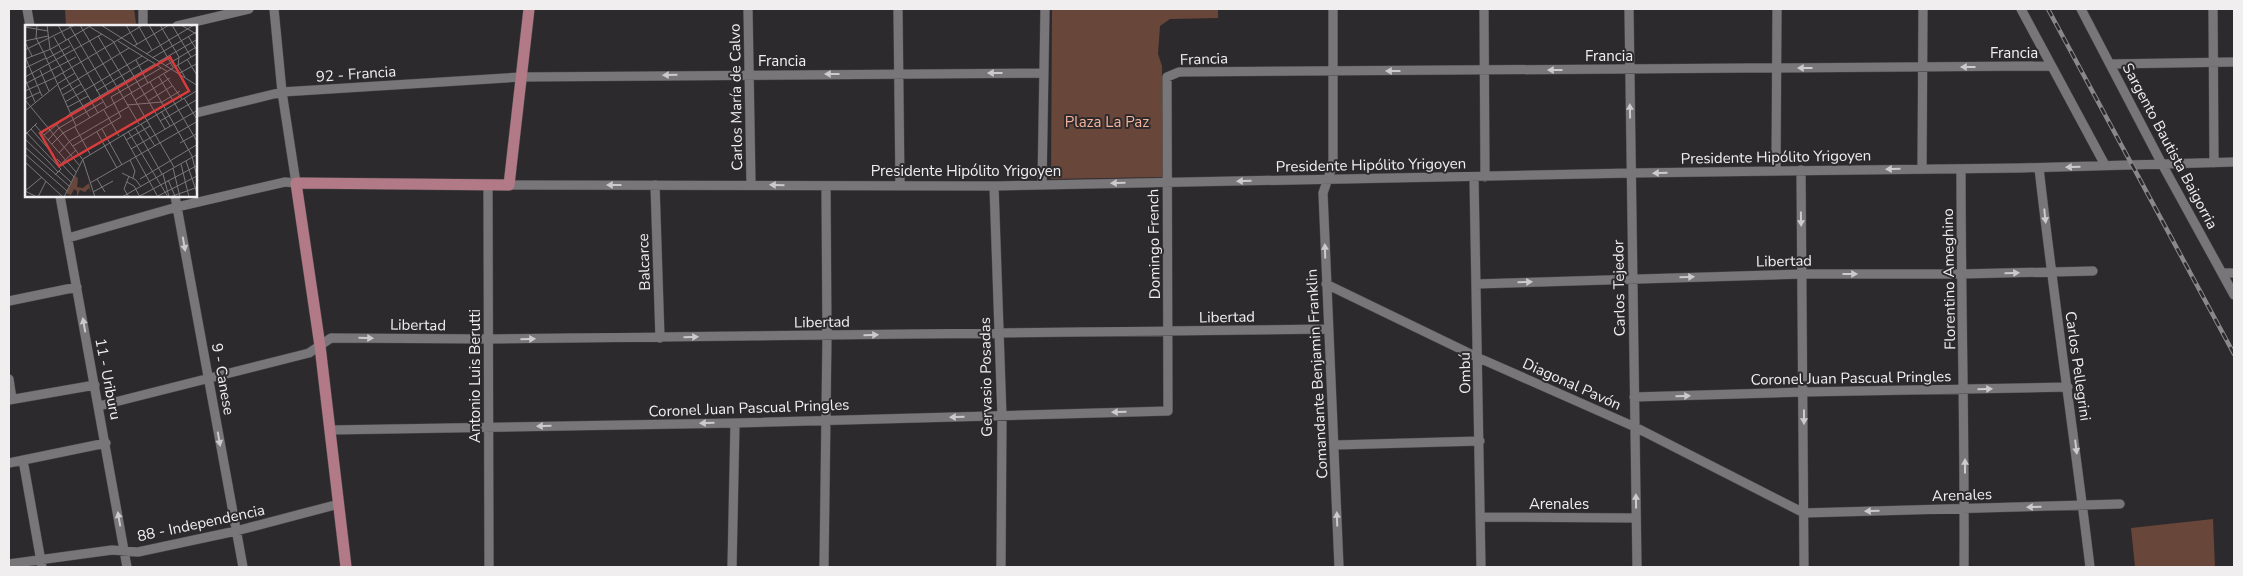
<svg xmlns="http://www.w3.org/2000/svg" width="2243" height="576" viewBox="0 0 2243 576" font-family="'Nunito Sans',sans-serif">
	<rect width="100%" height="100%" fill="#2c2a2c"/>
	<!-- green -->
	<path fill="#69463a" d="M 65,9 L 134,9 L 136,23 L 134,26 L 66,26 Z
		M 1052,9 L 1218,9 L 1218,18 L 1170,19 L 1160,26 L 1158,54 L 1162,66 L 1163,177 L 1051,179 Z
		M 2213,519 L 2215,567 L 2135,567 L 2131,528 Z"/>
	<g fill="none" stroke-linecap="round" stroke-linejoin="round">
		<!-- minor casing -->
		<g stroke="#494749" stroke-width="10">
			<path id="minor" d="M 27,9 L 30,26
				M 143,9 L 143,26
				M 748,9 L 751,184
				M 898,9 L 900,186
				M 1333,9 L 1333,164 L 1323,193 L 1339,567
				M 1484,9 L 1485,177
				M 1629,9 L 1637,567
				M 2021,9 L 2105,165
				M 2081,9 L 2162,164 L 2234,295
				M 2213,9 L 2214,163
				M 177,26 L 249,9
				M 2111,64 L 2234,62
				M 196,113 L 282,92 L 521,77 L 1043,73
				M 2039,168 C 2054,301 2074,434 2090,567
				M 1922,169 L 1923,9
				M 1961,169 C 1961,302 1965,435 1964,567
				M 1801,170 L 1804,567
				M 1776,171 L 1777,9
				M 1474,177 L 1481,567
				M 488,185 L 489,567
				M 509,185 L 994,186 L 1632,173 L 2020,168 L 2234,162
				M 655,185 L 660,338
				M 1042,185 L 1045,9
				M 994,186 L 1002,417 L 1001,567
				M 60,196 L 127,567
				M 175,196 L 243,567
				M 68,238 L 177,207 L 285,182 L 296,183 L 282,92 L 274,9
				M 2222,273 L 2234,273
				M 1326,284 L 1479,358 L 1635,427 L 1804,513 L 2120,504
				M 1476,284 L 1802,274 L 1961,274 L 2093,271
				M 9,301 L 77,287
				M 9,379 L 12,399
				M 1634,397 L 1803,392 L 2068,387
				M 9,400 L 95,385
				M 99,406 L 309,353 L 331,338 L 490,339 L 1328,329
				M 330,430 L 735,423 L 1168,411 L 1167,77 L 1179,72 L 2051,66
				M 1335,445 L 1480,441
				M 23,460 L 42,567
				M 9,463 L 106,443
				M 1482,517 L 1636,518
				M 9,564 L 112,550 L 138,552 L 236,531 L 339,504
				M 732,567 L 735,423
				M 824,567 L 827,336 L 826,186"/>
		</g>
		<!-- major casing -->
		<g stroke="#494749" stroke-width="12">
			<path id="major" d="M 346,567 L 320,346 L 296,183 L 509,185 L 529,9"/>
		</g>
		<!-- minor -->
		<use href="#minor" stroke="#787678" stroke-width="9"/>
		<!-- major -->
		<use href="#major" stroke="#b27987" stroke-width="11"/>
		<!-- rail casing -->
		<g stroke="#8a8889" stroke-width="4.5">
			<path id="rail" d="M 2048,9 L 2234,354"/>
		</g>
		<!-- rail -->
		<use href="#rail" stroke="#2c2a2c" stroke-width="2.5" stroke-dasharray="8" stroke-linecap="butt"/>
	</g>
	<!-- one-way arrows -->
	<defs><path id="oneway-solid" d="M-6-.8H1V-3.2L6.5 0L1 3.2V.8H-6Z" transform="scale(1.25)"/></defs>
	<g fill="#cccacb">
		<use href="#oneway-solid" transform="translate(1968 67) rotate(180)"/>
		<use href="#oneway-solid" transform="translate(1805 68) rotate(180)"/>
		<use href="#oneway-solid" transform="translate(1555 70) rotate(180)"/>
		<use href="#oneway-solid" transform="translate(1393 71) rotate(180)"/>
		<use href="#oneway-solid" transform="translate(995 73) rotate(180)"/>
		<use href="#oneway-solid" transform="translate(832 74) rotate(180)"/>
		<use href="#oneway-solid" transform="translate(670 75) rotate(179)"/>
		<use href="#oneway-solid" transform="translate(1630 111) rotate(-91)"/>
		<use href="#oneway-solid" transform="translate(2073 167) rotate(178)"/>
		<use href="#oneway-solid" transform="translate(1893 169) rotate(179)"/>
		<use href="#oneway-solid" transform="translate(1660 173) rotate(179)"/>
		<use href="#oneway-solid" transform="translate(1244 181) rotate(179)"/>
		<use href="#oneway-solid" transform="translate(1118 183) rotate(179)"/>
		<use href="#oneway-solid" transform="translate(614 185) rotate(180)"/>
		<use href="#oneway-solid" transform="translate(777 185) rotate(-179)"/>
		<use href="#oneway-solid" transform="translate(2045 216) rotate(84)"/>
		<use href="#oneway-solid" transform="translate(1801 219) rotate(89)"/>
		<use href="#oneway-solid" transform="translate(184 244) rotate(80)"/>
		<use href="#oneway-solid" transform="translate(1325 251) rotate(-92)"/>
		<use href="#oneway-solid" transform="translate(2012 273) rotate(-2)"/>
		<use href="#oneway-solid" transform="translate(1850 274)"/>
		<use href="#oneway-solid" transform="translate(1687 277) rotate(-2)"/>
		<use href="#oneway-solid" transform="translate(1525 282) rotate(-2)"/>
		<use href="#oneway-solid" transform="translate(84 325) rotate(-100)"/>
		<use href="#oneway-solid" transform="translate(871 335) rotate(-1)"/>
		<use href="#oneway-solid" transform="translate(691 337) rotate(-1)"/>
		<use href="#oneway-solid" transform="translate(366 338) rotate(1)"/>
		<use href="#oneway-solid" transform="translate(528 339) rotate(-1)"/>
		<use href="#oneway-solid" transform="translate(1985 389) rotate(-2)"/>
		<use href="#oneway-solid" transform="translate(1683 396) rotate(-2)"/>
		<use href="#oneway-solid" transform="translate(1119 412) rotate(178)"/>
		<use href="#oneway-solid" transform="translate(957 417) rotate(179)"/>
		<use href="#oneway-solid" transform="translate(1804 417) rotate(90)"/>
		<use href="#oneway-solid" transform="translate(707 423) rotate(179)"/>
		<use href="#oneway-solid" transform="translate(544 426) rotate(179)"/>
		<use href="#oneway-solid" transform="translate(219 439) rotate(80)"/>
		<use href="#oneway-solid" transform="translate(2076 447) rotate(83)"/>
		<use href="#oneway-solid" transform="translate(1965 466) rotate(-90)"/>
		<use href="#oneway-solid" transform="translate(1636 501) rotate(-91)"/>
		<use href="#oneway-solid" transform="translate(2034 507) rotate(179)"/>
		<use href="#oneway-solid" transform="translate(1872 511) rotate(178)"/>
		<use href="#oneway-solid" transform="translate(119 519) rotate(-100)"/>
		<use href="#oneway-solid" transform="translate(1337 519) rotate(-92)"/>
	</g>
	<g text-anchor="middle" stroke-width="4" stroke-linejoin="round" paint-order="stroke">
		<!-- street labels -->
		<g font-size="15" fill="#f0eeef" stroke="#2c2a2c">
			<text x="2014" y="58">Francia</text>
			<text x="1609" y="61">Francia</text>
			<text transform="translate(1204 59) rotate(-2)" y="5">Francia</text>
			<text x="782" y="66">Francia</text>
			<text transform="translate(356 74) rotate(-4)" y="5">92 - Francia</text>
			<text transform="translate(736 97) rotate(-91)" y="5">Carlos María de Calvo</text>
			<text transform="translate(2170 146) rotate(62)" y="5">Sargento Bautista Baigorria</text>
			<text transform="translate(1776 157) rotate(-1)" y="5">Presidente Hipólito Yrigoyen</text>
			<text transform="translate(1371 165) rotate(-1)" y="5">Presidente Hipólito Yrigoyen</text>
			<text x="966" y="176">Presidente Hipólito Yrigoyen</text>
			<text transform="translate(1154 244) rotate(-91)" y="5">Domingo French</text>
			<text transform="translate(1784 261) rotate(-1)" y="5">Libertad</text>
			<text transform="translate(644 262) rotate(-92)" y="5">Balcarce</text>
			<text transform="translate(1949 279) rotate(-91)" y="5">Florentino Ameghino</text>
			<text transform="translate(1619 288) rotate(-91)" y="5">Carlos Tejedor</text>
			<text transform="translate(1227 317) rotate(-1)" y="5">Libertad</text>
			<text transform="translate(822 322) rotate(-1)" y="5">Libertad</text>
			<text transform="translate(418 325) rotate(1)" y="5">Libertad</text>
			<text transform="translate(2078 366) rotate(82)" y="5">Carlos Pellegrini</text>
			<text transform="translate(1465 373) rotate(-91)" y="5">Ombú</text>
			<text transform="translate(1317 374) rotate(-93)" y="5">Comandante Benjamin Franklin</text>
			<text transform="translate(475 376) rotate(-90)" y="5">Antonio Luis Berutti</text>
			<text transform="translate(986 377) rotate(-91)" y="5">Gervasio Posadas</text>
			<text transform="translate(1851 378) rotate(-1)" y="5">Coronel Juan Pascual Pringles</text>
			<text transform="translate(108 379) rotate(79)" y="5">11 - Uriburu</text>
			<text transform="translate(223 379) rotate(80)" y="5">9 - Canese</text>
			<text transform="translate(1572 384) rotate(24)" y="5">Diagonal Pavón</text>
			<text transform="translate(749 408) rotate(-2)" y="5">Coronel Juan Pascual Pringles</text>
			<text transform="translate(1962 495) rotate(-2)" y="5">Arenales</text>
			<text x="1559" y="509">Arenales</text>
			<text transform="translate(201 523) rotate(-12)" y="5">88 - Independencia</text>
		</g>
		<!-- park labels -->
		<g font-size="15" fill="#f7b29a" stroke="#2c2a2c">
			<text x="1107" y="127">Plaza La Paz</text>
		</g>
	</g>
	<!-- overview -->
	<g transform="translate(25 25)">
		<rect width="172" height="172" fill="#2c2a2c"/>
		<path d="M 50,151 L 53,153 L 52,162 L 58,163 L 64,158 L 66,168 L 64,163 L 60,167 L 55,165 L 52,172 L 52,166 L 49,164 L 46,170 L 41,168 Z" fill="#69463a"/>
		<path fill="none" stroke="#7a787a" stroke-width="1" d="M 12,0 L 11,13 L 18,26M 22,0 L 25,24 L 39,48M 33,0 L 41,15M 44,0 L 83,66M 55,0 L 114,99M 76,0 L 173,61M 101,0 L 112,19M 113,0 L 127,25M 124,0 L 148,42M 135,0 L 154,32 L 153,41 L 160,52M 147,0 L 166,32M 156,0 L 173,10M 0,2 L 23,6M 65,2 L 88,16 L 140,104M 73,11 L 107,68M 163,11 L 173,27M 29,12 L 73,88M 43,14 L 82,83M 0,16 L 23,11M 93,16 L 143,47M 0,17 L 7,31M 109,21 L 144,0M 0,25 L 50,0M 18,26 L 51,101 L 38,108 L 58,135 L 70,172M 121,29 L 169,0M 127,33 L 173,6M 0,34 L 26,24 L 67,0M 1,34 L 17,71M 21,34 L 45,21M 162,34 L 173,52M 111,35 L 123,58M 133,37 L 173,14M 140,41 L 173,21M 0,43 L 21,33M 15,45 L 24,66M 38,48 L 65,93M 139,49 L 157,74M 153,49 L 173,38M 0,52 L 77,9M 134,52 L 173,118M 0,54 L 10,77M 125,57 L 167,131 L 173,156M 0,59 L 51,32M 32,59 L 50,48M 35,65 L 104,23M 0,66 L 29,53 L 118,0M 71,66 L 123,35M 106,68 L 149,142M 38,70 L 56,59M 159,73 L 173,96M 0,74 L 15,67M 0,75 L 54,140M 110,75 L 145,53M 123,76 L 147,61M 40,77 L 117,31M 102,80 L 137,77 L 155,66M 43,82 L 63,71M 79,85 L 94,111M 0,86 L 32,60M 136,86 L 145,101M 135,96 L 173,74M 116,99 L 130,121M 10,100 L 51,147M 51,101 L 173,28M 50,102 L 65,129M 110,102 L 137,149M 6,104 L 29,130M 77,104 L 97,140M 0,106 L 36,144 L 30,150M 103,106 L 143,172M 72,107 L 92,143M 98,109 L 133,172M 0,110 L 12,98M 19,110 L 46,88 L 130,39M 0,114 L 22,135M 23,115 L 34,103 L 78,77M 101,115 L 125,101M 155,118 L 173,108M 27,119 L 38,108 L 31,99M 48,121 L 96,92 L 86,72 L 136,43M 0,122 L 44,161M 106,124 L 173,85M 34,128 L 45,116 L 103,82M 0,129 L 42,166M 32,134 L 49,152M 58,134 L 173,65M 22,135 L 33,147M 105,135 L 110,146 L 108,153M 161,136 L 173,171M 0,137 L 38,172M 36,139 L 51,125M 156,139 L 164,172M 148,143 L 155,172M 34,146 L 46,157M 97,148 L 111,155 L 116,162M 138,149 L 144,172M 72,154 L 80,167M 115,154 L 173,119M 143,155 L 150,171M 102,157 L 109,161 L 115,172M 65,158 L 173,96M 68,167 L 88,156M 133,171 L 172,151M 12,172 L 0,166 L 17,152M 13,172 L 21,156M 39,172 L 58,134M 97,172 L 173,129M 104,172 L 99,164 L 104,151M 113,172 L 173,140M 145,172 L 173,162"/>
		<path fill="#d93c3c" fill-opacity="0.15" stroke="#d93c3c" stroke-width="2.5" d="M 145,32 L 164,66 L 34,141 L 15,108 Z"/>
		<rect width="172" height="172" fill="none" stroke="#f0eeef" stroke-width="2.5"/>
	</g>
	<!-- border -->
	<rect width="2243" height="576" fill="none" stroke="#f0eeef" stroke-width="20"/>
</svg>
